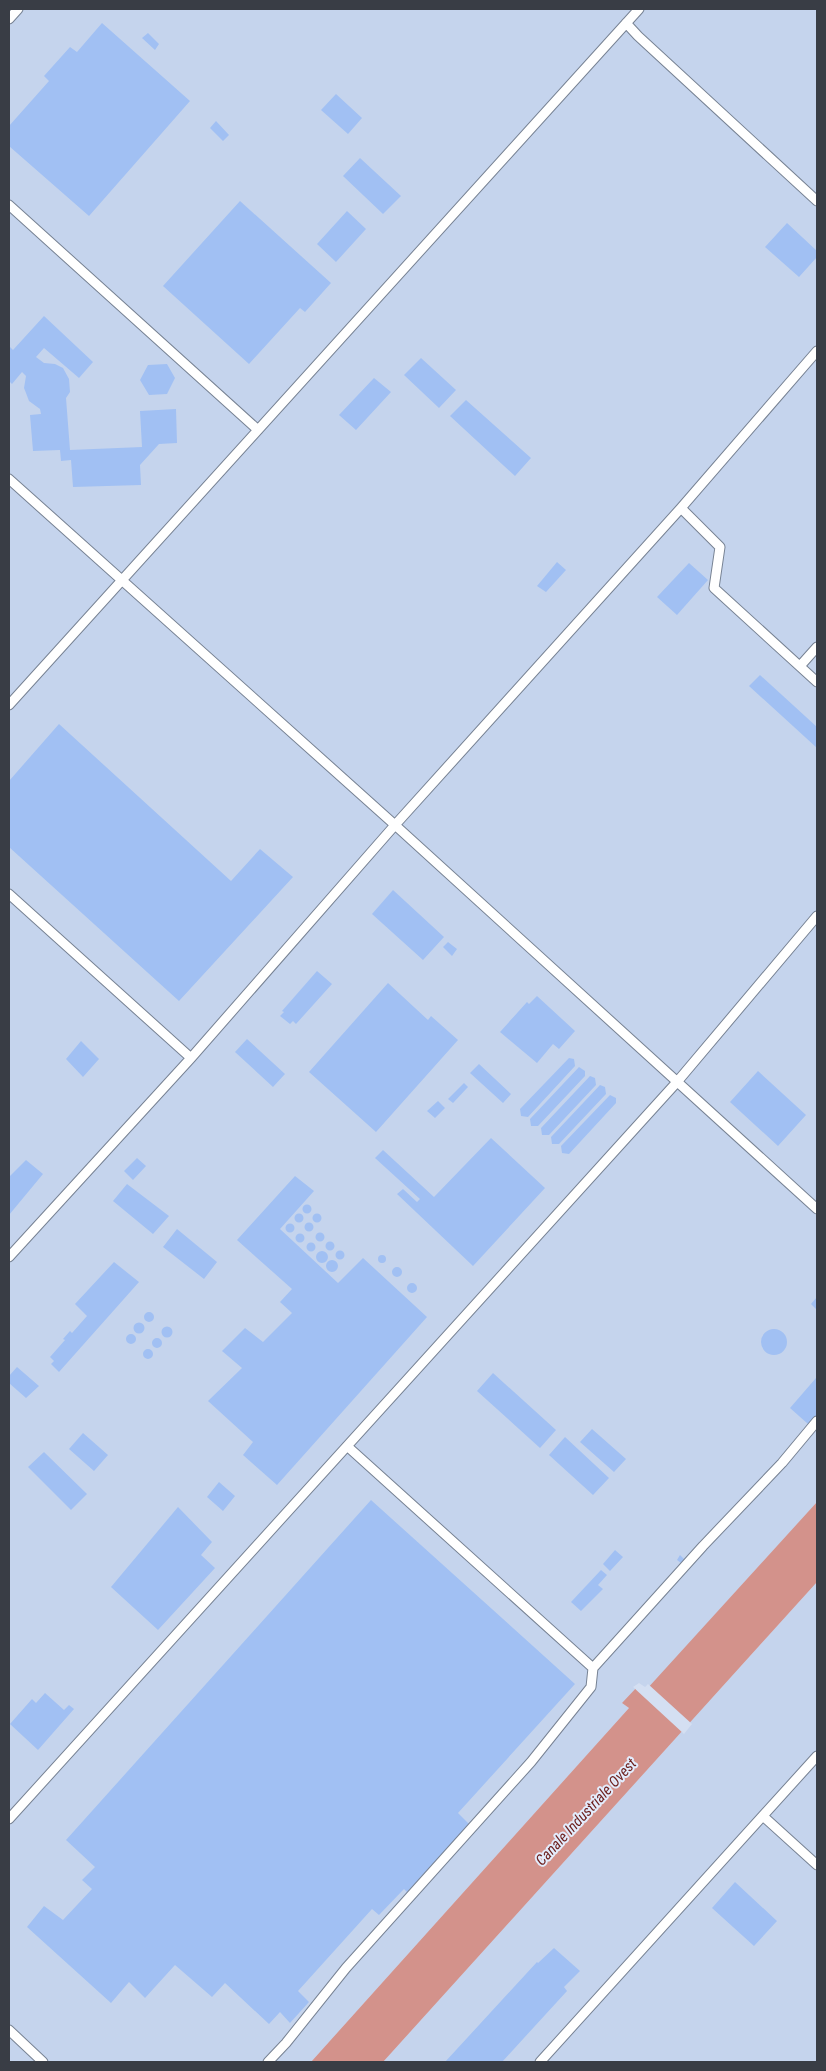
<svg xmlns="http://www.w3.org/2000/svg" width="826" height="2071" viewBox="0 0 826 2071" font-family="'Roboto Condensed',sans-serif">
	<rect width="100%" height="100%" fill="#d4dff2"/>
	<!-- built -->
	<path fill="#c5d4ed" d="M 9,9 L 817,9 L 817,1502 L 646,1691 L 622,1703 L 629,1708 L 311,2062 L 9,2062 Z
		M 817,1582 L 817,2062 L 383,2062 Z"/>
	<!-- water -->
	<path fill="#d3928b" d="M 817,1502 L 817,1582 L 383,2062 L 311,2062 L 629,1708 L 622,1703 L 638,1686 L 646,1690 Z"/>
	<!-- pier -->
	<path fill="#d4dff2" d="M 639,1683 L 645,1687 L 648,1684 L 692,1724 L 684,1734 L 633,1687 Z"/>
	<!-- building -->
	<path fill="#a1c0f3" d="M 102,23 L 190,101 L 89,216 L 9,146 L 9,126 L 49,81 L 44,76 L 70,47 L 77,52 Z
		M 148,33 L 159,44 L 155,50 L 142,38 Z
		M 336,94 L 362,118 L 348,134 L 321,110 Z
		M 216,121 L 229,135 L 223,141 L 210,128 Z
		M 360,158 L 401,196 L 383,214 L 343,176 Z
		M 240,201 L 331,283 L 305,312 L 300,308 L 249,364 L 163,286 Z
		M 347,211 L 366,229 L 336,262 L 317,244 Z
		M 787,223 L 817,251 L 817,257 L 799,277 L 765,247 Z
		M 44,316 L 93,362 L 79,378 L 44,348 L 36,357 L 44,363 L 55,364 L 63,368 L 69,379 L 70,392 L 66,398 L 70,450 L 142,447 L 140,411 L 176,409 L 177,443 L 159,444 L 140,465 L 141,485 L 73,487 L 71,460 L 61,461 L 60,450 L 33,451 L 30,415 L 41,414 L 40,409 L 29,401 L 26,393 L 24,388 L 26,376 L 22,372 L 12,384 L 9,381 L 9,346 L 13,350 Z
		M 421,358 L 456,390 L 439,408 L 404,375 Z
		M 167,364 L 175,378 L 167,394 L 149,395 L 140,380 L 148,365 Z
		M 374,378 L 391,392 L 356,430 L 339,415 Z
		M 466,400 L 531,458 L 515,476 L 450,416 Z
		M 557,562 L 566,570 L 546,592 L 537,586 Z
		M 689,563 L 708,580 L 677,615 L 657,597 Z
		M 760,675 L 817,727 L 817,748 L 749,686 Z
		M 59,724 L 231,881 L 260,849 L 293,877 L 179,1001 L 9,847 L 9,781 Z
		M 393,890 L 444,937 L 423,960 L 372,914 Z
		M 448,942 L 457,949 L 452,956 L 443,947 Z
		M 317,971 L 332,984 L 296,1024 L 293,1021 L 290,1024 L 280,1016 L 284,1012 L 282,1011 Z
		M 388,983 L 428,1020 L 431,1016 L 458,1040 L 376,1132 L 309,1072 Z
		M 537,996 L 575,1031 L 559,1049 L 553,1044 L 537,1063 L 500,1032 L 527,1002 L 529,1004 Z
		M 247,1039 L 285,1074 L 273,1087 L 235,1052 Z
		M 81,1041 L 99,1059 L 83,1077 L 66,1059 Z
		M 569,1058 L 574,1059 L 575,1066 L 528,1117 L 521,1116 L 520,1109 Z
		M 479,1064 L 511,1094 L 503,1103 L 470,1073 Z
		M 579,1067 L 585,1071 L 585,1076 L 538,1126 L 531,1126 L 530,1119 Z
		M 758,1071 L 806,1115 L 778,1146 L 730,1102 Z
		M 590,1076 L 595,1078 L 596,1085 L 549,1135 L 542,1135 L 541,1128 Z
		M 464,1083 L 468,1087 L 453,1103 L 448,1099 Z
		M 600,1085 L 605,1087 L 606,1094 L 559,1144 L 552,1144 L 551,1137 Z
		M 610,1095 L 616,1098 L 616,1103 L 569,1154 L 562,1153 L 561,1146 Z
		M 438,1101 L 445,1108 L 435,1118 L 427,1111 Z
		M 491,1138 L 545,1188 L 473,1266 L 397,1194 L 403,1189 L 417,1202 L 420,1199 L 375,1158 L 383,1150 L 434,1197 Z
		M 137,1158 L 146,1166 L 133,1180 L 124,1171 Z
		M 26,1160 L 43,1174 L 9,1215 L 9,1177 Z
		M 295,1176 L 314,1191 L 280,1229 L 338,1283 L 363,1258 L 427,1317 L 277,1485 L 243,1455 L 253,1442 L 208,1401 L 242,1368 L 222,1351 L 245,1328 L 263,1342 L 292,1313 L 280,1302 L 292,1289 L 237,1240 Z
		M 127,1184 L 169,1216 L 153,1234 L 113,1201 Z
		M302.5 1209a4.5 4.5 0 1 1 9 0a4.5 4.5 0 1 1-9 0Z
		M294.5 1218a4.5 4.5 0 1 1 9 0a4.5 4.5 0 1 1-9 0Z
		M312.5 1218a4.5 4.5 0 1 1 9 0a4.5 4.5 0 1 1-9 0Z
		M304.5 1227a4.5 4.5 0 1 1 9 0a4.5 4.5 0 1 1-9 0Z
		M285.5 1228a4.5 4.5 0 1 1 9 0a4.5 4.5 0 1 1-9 0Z
		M 177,1229 L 217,1262 L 204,1279 L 163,1247 Z
		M315.5 1237a4.5 4.5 0 1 1 9 0a4.5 4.5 0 1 1-9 0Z
		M295.5 1238a4.5 4.5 0 1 1 9 0a4.5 4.5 0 1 1-9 0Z
		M325.5 1246a4.5 4.5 0 1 1 9 0a4.5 4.5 0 1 1-9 0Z
		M306.5 1247a4.5 4.5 0 1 1 9 0a4.5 4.5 0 1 1-9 0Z
		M335.5 1255a4.5 4.5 0 1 1 9 0a4.5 4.5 0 1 1-9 0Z
		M316 1257a6 6 0 1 1 12 0a6 6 0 1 1-12 0Z
		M378 1259a4 4 0 1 1 8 0a4 4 0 1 1-8 0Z
		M326 1266a6 6 0 1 1 12 0a6 6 0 1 1-12 0Z
		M 114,1262 L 139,1282 L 59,1372 L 51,1364 L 54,1361 L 50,1357 L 65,1340 L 63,1339 L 70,1331 L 72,1333 L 87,1316 L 75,1304 Z
		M392 1272a5 5 0 1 1 10 0a5 5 0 1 1-10 0Z
		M407 1288a5 5 0 1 1 10 0a5 5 0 1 1-10 0Z
		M 817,1297 L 817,1310 L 811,1304 Z
		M144 1317a5 5 0 1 1 10 0a5 5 0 1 1-10 0Z
		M133.5 1328a5.5 5.5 0 1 1 11 0a5.5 5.5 0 1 1-11 0Z
		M161.5 1332a5.5 5.5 0 1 1 11 0a5.5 5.5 0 1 1-11 0Z
		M761 1342a13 13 0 1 1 26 0a13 13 0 1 1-26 0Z
		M126 1339a5 5 0 1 1 10 0a5 5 0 1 1-10 0Z
		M152 1343a5 5 0 1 1 10 0a5 5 0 1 1-10 0Z
		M143 1354a5 5 0 1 1 10 0a5 5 0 1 1-10 0Z
		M 17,1367 L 39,1386 L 26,1398 L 9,1383 L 9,1376 Z
		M 493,1373 L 556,1430 L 540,1448 L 477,1391 Z
		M 816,1378 L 817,1415 L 808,1424 L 790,1408 Z
		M 592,1429 L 626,1459 L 614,1472 L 580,1442 Z
		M 83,1433 L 108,1455 L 94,1471 L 69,1449 Z
		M 565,1437 L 609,1478 L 593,1495 L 549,1455 Z
		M 44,1452 L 87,1494 L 71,1510 L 28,1467 Z
		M 219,1482 L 235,1496 L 223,1511 L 207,1497 Z
		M 371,1500 L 575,1684 L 458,1813 L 469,1824 L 407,1892 L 404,1889 L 379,1915 L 372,1909 L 298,1991 L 309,2002 L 290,2023 L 280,2012 L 269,2024 L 225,1983 L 212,1997 L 175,1965 L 145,1998 L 129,1982 L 111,2003 L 27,1927 L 44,1906 L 63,1920 L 92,1889 L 82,1880 L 95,1867 L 66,1840 Z
		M 178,1507 L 212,1542 L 201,1555 L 215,1568 L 158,1630 L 111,1587 Z
		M 615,1550 L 623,1557 L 610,1571 L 603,1564 Z
		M 680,1555 L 684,1559 L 681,1563 L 677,1560 Z
		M 601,1570 L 607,1575 L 598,1585 L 603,1589 L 581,1611 L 571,1602 Z
		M 45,1693 L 64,1710 L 69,1705 L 74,1709 L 38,1750 L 10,1724 L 32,1699 L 36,1703 Z
		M 735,1882 L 777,1921 L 754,1946 L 712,1908 Z
		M 554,1948 L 580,1971 L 564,1987 L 567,1991 L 502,2062 L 445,2062 L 537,1962 L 538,1963 Z"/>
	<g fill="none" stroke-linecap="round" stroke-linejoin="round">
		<!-- lane casing -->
		<g stroke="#778293" stroke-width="11">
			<path id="lane" d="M 9,19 L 18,9
				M 626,23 L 638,36 L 817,201
				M 9,205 L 258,430
				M 9,479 L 395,825 L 817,1209
				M 681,508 L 720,547 L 714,588 L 817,682
				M 800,666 L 817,647
				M 9,705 L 639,9
				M 9,894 L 191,1058
				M 9,1257 L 191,1058 L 395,825 L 681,508 L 817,351
				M 593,1668 L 703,1546 L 782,1463 L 817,1421
				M 763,1816 L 817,1865
				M 9,1819 L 677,1082 L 817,916
				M 9,2030 L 43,2062
				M 268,2062 L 286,2043 L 346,1968 L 531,1762 L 591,1687 L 593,1668 L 347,1446
				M 540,2062 L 817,1756"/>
		</g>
		<!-- lane -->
		<use href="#lane" stroke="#fff" stroke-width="9"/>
	</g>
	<g text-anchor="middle" stroke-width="4" stroke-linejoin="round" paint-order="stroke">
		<!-- water labels -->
		<g font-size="15" font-style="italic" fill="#6d201e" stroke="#e3ecfc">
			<text transform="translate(586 1812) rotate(-47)" y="5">Canale Industriale Ovest</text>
		</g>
	</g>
	<!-- border -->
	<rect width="826" height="2071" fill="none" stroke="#393d45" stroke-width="20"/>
</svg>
